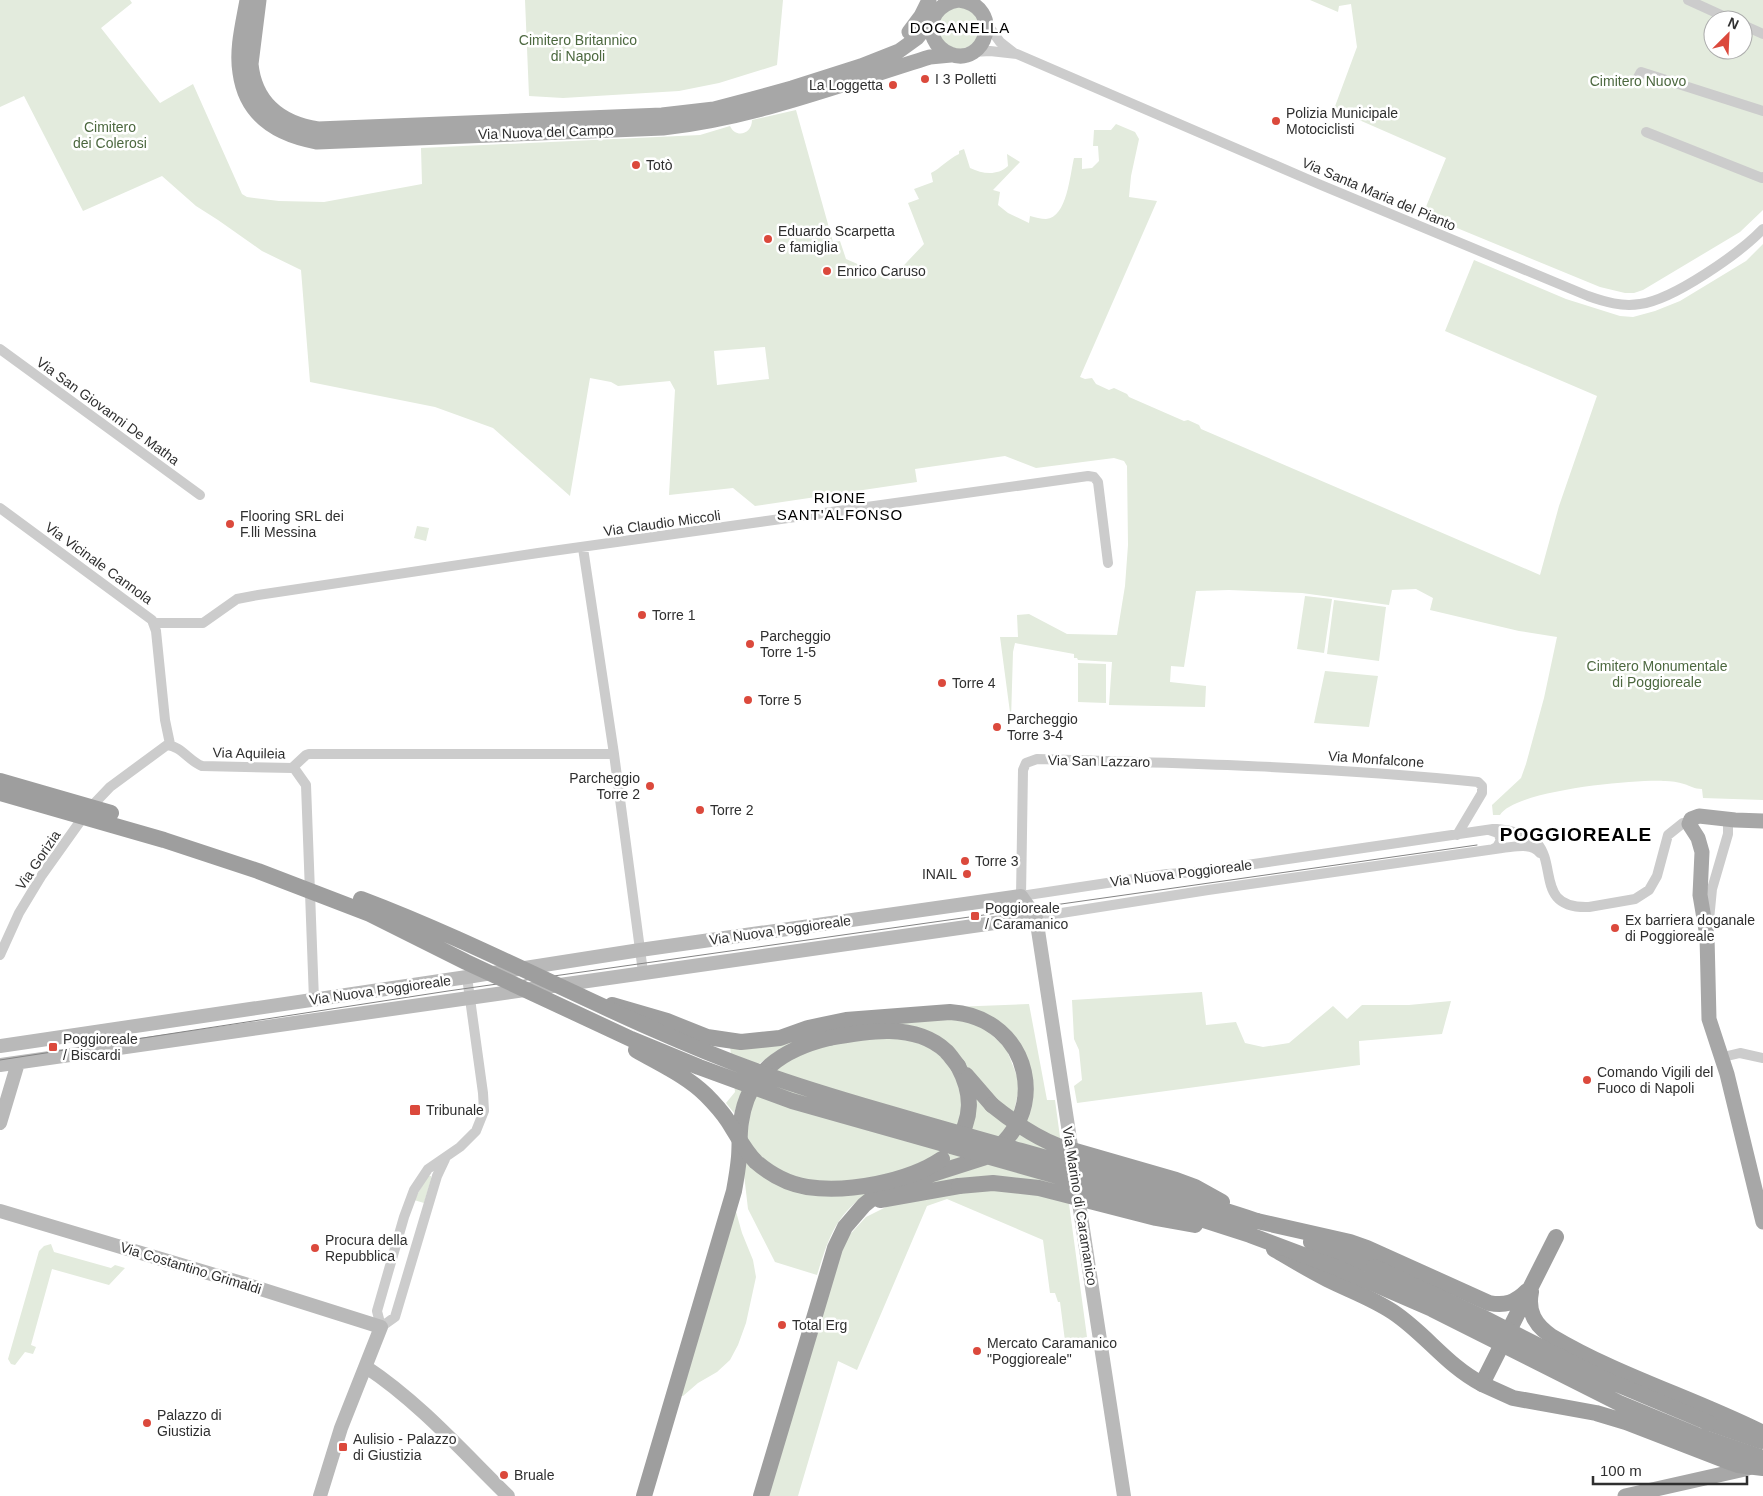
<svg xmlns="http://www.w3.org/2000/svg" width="1763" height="1496" viewBox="0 0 1763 1496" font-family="Arial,sans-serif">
	<rect width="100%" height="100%" fill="#fff"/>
	<!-- green -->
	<path fill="#e3ebdd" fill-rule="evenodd" d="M 0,0 L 130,0 L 132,3 L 101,28 L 160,103 L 193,84 L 242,194 L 247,197 L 279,201 L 324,202 L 422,184 L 421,148 L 700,135 L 730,126 C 736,139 752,134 752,120 L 796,110 L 833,242 L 840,241 L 846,259 L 885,276 L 890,280 L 924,244 L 908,203 L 919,199 L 914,189 L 933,182 L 931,173 C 941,168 948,159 959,154 L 959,151 L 964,149 L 970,168 C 983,174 997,176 1008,166 L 1007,154 L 1020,162 L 993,190 L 1000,192 L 998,205 L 1008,213 L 1029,223 L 1030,216 C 1035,217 1041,219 1046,219 C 1067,218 1070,174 1074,158 L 1082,158 L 1082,169 L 1092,168 L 1099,161 L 1098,146 L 1093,146 L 1094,130 L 1111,130 L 1116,124 L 1135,132 L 1139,139 L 1131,176 L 1129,197 L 1157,201 L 1080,377 L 1085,379 L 1092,378 L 1096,384 L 1109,390 L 1114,388 L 1127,394 L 1129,397 L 1184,421 L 1188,420 L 1199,425 L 1201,429 L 1540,575 L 1559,506 L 1597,396 L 1445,331 L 1474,260 L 1566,299 L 1620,316 L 1633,317 L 1655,311 L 1680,301 L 1746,261 L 1763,244 L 1763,800 L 1703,798 L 1702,789 C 1694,789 1691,786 1684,784 C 1678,782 1671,781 1665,781 C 1636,779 1515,790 1500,815 L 1493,815 L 1492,805 L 1521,778 L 1526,764 L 1544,698 L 1557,637 L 1519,631 L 1430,610 L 1433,598 L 1416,589 L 1392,590 L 1389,605 L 1302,593 L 1229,590 L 1196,591 L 1184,667 L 1171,666 L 1170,682 L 1206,686 L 1205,707 L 1109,705 L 1112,662 L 1078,660 L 1077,658 L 1074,658 L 1074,654 L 1015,643 L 1013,652 L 1011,720 L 1000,637 L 1018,637 L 1017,615 L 1029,614 L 1067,634 L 1117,635 L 1125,586 L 1128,545 L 1127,466 L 1124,461 L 1114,458 L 1036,468 L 1005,456 L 915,469 L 917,482 L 755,506 L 733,488 L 669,495 L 675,390 L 670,381 L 618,386 L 611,382 L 590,378 L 570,496 L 493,428 L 435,407 L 310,382 L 301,270 L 262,251 L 218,220 L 196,206 L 162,176 L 83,211 L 24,96 L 0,107 ZM 765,347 L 769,379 L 717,385 L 714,351 Z
		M 525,0 L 783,0 L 777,65 L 719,83 L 679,91 L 563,98 L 529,96 Z
		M 1310,0 L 1763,0 L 1763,210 L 1740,232 L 1643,290 L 1634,293 L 1625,293 L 1600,287 L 1423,214 L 1446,158 L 1334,109 L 1357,47 L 1351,4 L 1339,6 L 1338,12 ZM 1713,20 L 1743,20 L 1743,50 L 1713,50 Z
		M 965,4 L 982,19 L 978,42 L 958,51 L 938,39 C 938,10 936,12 965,4 Z
		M 417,526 L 429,528 L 426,541 L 414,538 Z
		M 1305,596 L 1332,599 L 1324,653 L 1297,649 Z
		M 1334,600 L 1386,607 L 1379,661 L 1327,654 Z
		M 1078,663 L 1106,664 L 1106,703 L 1078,702 Z
		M 1325,671 L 1378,676 L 1369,727 L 1314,723 Z
		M 1202,992 L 1206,1025 L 1236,1022 L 1245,1043 L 1263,1047 L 1289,1043 L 1333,1006 L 1347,1019 L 1362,1005 L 1409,1005 L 1451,1001 L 1442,1034 L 1359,1041 L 1360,1065 L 1077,1103 L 1074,1086 L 1082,1080 L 1079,1050 L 1074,1039 L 1072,1000 Z
		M 1029,1004 L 1047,1100 L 1055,1100 L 1087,1337 L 1065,1341 L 1060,1302 L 1058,1302 L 1055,1293 L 1050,1293 L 1043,1240 L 947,1199 L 927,1206 L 857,1370 L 838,1361 L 798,1496 L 766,1496 L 843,1242 L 866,1217 L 886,1207 L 894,1193 L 1002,1154 L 1016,1140 L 1029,1115 L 1030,1081 L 1025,1058 L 982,1026 L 1006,1048 L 1020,1084 L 1010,1129 L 989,1147 L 875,1188 C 836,1213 830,1234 817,1275 L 775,1262 L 748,1209 L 743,1166 L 752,1098 L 778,1050 L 756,1066 L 741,1094 L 734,1113 L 726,1103 L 735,1092 L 729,1037 L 952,1007 Z
		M 428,1176 L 431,1176 L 431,1179 L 424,1203 L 414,1200 Z
		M 735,1208 L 742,1233 L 753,1260 L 756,1277 L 746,1323 L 738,1345 L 730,1360 L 717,1372 L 698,1383 L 683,1396 L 678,1396 Z
		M 51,1244 L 54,1252 L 111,1268 L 115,1265 L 125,1268 L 109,1285 L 52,1269 L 31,1345 L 36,1347 L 33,1354 L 25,1352 L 15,1365 L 11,1364 L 8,1359 L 39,1251 L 44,1246 Z"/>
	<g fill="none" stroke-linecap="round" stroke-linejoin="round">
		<!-- minor -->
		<path stroke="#ccc" stroke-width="10" d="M 1688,0 L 1732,20
			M 987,24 L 1000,42 L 1014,53
			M 1743,25 L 1763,34
			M 973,52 L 990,51 L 1017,54 L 1321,185 L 1588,296 C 1605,302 1622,307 1640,304 C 1673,300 1740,253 1763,229
			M 1636,81 L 1641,72 L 1763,111
			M 1646,132 L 1762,178 L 1763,177
			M 0,349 L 200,495
			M 0,508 L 152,620 L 156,631 L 165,720 L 170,744
			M 583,548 L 614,754 L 643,972
			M 154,623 L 203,623 L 237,599 L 258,595 L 538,553 L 1088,476 L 1094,477 L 1098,482 L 1108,563
			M 294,768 L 306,785 L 314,1000
			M 1489,830 L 1498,833 L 1501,840 L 1497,847 L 1493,849
			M 1457,835 L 1482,793 L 1482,786 L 1478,782 C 1331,767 1184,763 1037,759 L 1026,763 L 1023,770 L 1021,896 L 1167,874 L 1199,872 L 1493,829 L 1497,829 C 1508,830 1529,834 1537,843 C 1557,866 1536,909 1589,907 L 1635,899 L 1649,890 L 1657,876 L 1668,835 L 1683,823
			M 1036,917 L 1208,890 L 1502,848 C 1515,847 1531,842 1540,853
			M 1709,920 L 1712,889 L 1728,834 L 1728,823
			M 0,955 L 19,913 L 42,875 L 89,809 L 110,787 L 167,745 C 181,746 189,761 202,766 L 292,768 L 306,755 L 309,754 L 614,754
			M 1723,1057 L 1740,1053 L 1763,1058
			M 445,1159 L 437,1176 L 395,1317 L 381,1327 L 377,1311 L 404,1217 L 414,1190 L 428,1169 L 460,1147 L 476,1131 L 484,1111 L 483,1093 L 467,977"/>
		<!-- secondary -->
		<path stroke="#b9b9b9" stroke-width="14" d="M 0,1046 L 467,977 L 640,950 L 1021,896 L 1036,917 L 1073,1159
			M 0,1065 L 1036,917
			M 0,1123 L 18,1063
			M 1077,1190 L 1124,1496
			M 0,1211 L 245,1284 L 381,1327 L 341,1428 L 320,1496
			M 366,1367 C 419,1402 463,1452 508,1496"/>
		<!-- primary -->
		<path stroke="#a7a7a7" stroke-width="15" d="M 247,0 C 243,23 236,49 240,73 C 246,116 278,135 317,142 L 663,128 C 755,118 842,84 930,57 L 951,55
			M 259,0 L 251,64 C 255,104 281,123 318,129 L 662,115 L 714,109 L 752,99 L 792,88 L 861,66 L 899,51 L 917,38 L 932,20
			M 958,0 C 940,3 925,19 934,39 C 937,46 943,51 950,54 C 986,68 1005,6 959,0
			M 909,32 L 921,16 L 929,0
			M 1763,821 L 1735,820 L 1699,816 L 1691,819 L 1689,824 L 1698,838 L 1702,852 L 1700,895 L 1707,936 L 1709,1019 L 1727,1074 L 1763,1222
			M 1625,1496 L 1745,1469 L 1751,1467"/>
		<!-- trunk -->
		<path stroke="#9e9e9e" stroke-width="16" d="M 612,1005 L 667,1021 L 707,1037 L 741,1042 L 780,1038 L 808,1028 L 846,1020 L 950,1012 C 1032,1017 1054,1118 983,1158 L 889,1188 L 880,1192 L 864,1205 L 845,1227 L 835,1248 L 761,1496
			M 966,1075 L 992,1105
			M 955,1145 C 973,1118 973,1094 958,1066
			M 880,1200 L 959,1186
			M 1257,1221 L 1350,1242 L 1367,1248 L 1489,1303 C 1505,1306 1515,1303 1527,1291
			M 1311,1242 L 1374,1267
			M 1274,1249 C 1291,1259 1309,1270 1327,1279 C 1349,1290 1372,1298 1393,1312 C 1426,1334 1446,1365 1482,1384 L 1556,1237
			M 1531,1292 C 1527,1312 1535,1325 1551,1336 C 1618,1376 1693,1398 1763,1433
			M 1709,1423 L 1761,1441
			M 644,1496 L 734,1191 C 736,1180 738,1168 739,1157 C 740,1145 739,1133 741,1122 C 748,1072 783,1049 829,1038"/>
		<!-- tram -->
		<path stroke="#848484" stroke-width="1" d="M 0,1060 L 448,991 L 1477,845"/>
		<!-- trunk-bridge -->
		<path stroke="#9e9e9e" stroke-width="16" d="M 0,781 L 111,813
			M 0,793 L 164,840 L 258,871 L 370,914 L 466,962 L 631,1039 L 699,1067 L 792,1101 L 1138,1199 L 1250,1235 L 1335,1267 L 1432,1309 L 1619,1403 L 1696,1435 L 1763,1458
			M 361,899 C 496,950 621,1022 756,1071 C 812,1092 869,1107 926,1124 C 1037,1156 1148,1185 1257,1221
			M 829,1038 C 866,1031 915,1022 946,1051 C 950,1055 954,1061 958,1066
			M 636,1050 C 660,1064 687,1076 706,1095 C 714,1103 722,1112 728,1121 C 737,1135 744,1150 756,1162 C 770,1174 788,1184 807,1187 C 847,1193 908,1182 942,1159
			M 992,1105 C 1013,1122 1033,1136 1058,1146 L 1176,1180 L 1195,1187 L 1222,1202
			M 959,1186 L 993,1183 L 1039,1188 L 1156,1218 L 1195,1225
			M 1374,1267 L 1482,1317 L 1600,1377 L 1709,1423
			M 1482,1384 L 1513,1398 L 1596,1413 L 1626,1422 L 1727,1461 L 1738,1465 L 1763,1468"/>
	</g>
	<!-- markers -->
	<g fill="#db493c" stroke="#fff" stroke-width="2">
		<circle cx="925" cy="79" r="5"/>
		<circle cx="893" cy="85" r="5"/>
		<circle cx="1276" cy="121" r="5"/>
		<circle cx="636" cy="165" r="5"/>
		<circle cx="768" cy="239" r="5"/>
		<circle cx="827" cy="271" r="5"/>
		<circle cx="230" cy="524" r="5"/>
		<circle cx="642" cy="615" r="5"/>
		<circle cx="750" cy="644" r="5"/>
		<circle cx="942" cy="683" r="5"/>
		<circle cx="748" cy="700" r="5"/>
		<circle cx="997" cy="727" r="5"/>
		<circle cx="650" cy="786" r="5"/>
		<circle cx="700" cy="810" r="5"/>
		<circle cx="965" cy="861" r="5"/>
		<circle cx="967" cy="874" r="5"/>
		<rect x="970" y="911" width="10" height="10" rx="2.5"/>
		<circle cx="1615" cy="928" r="5"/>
		<rect x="48" y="1042" width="10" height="10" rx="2.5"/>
		<circle cx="1587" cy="1080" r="5"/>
		<rect x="409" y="1104" width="12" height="12" rx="2.5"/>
		<circle cx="315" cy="1248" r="5"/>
		<circle cx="782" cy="1325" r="5"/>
		<circle cx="977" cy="1351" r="5"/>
		<circle cx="147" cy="1423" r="5"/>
		<rect x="338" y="1442" width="10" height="10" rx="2.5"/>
		<circle cx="504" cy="1475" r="5"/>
	</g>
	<g text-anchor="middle" stroke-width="5" stroke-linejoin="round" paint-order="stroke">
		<!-- park labels -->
		<g font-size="14" fill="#4c683f" stroke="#fff">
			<text x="578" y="45">Cimitero Britannico<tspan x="578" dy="16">di Napoli</tspan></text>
			<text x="1638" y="86">Cimitero Nuovo</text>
			<text x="110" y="132">Cimitero<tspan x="110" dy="16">dei Colerosi</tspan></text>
			<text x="1657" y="671">Cimitero Monumentale<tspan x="1657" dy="16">di Poggioreale</tspan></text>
		</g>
		<!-- poi labels -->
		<g font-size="14" fill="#2f2f2f" stroke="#fff" text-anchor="start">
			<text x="935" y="84">I 3 Polletti</text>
			<text x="883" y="90" text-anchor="end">La Loggetta</text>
			<text x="1286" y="118">Polizia Municipale<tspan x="1286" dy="16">Motociclisti</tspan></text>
			<text x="646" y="170">Totò</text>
			<text x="778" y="236">Eduardo Scarpetta<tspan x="778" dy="16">e famiglia</tspan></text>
			<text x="837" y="276">Enrico Caruso</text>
			<text x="240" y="521">Flooring SRL dei<tspan x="240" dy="16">F.lli Messina</tspan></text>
			<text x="652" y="620">Torre 1</text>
			<text x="760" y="641">Parcheggio<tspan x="760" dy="16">Torre 1-5</tspan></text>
			<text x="952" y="688">Torre 4</text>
			<text x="758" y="705">Torre 5</text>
			<text x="1007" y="724">Parcheggio<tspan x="1007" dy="16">Torre 3-4</tspan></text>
			<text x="640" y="783" text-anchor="end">Parcheggio<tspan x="640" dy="16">Torre 2</tspan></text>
			<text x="710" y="815">Torre 2</text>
			<text x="975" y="866">Torre 3</text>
			<text x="957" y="879" text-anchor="end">INAIL</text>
			<text x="985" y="913">Poggioreale<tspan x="985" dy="16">/ Caramanico</tspan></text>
			<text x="1625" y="925">Ex barriera doganale<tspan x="1625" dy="16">di Poggioreale</tspan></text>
			<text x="63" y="1044">Poggioreale<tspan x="63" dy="16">/ Biscardi</tspan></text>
			<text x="1597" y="1077">Comando Vigili del<tspan x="1597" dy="16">Fuoco di Napoli</tspan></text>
			<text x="426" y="1115">Tribunale</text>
			<text x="325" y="1245">Procura della<tspan x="325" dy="16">Repubblica</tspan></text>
			<text x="792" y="1330">Total Erg</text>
			<text x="987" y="1348">Mercato Caramanico<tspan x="987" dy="16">"Poggioreale"</tspan></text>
			<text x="157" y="1420">Palazzo di<tspan x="157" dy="16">Giustizia</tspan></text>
			<text x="353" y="1444">Aulisio - Palazzo<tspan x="353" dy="16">di Giustizia</tspan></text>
			<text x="514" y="1480">Bruale</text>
		</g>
		<!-- street labels -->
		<g font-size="14" fill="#2f2f2f" stroke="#fff">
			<text transform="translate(546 132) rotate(-2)" y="5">Via Nuova del Campo</text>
			<text transform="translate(1379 194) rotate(23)" y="5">Via Santa Maria del Pianto</text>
			<text transform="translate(108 411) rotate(36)" y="5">Via San Giovanni De Matha</text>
			<text transform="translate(662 523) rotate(-8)" y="5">Via Claudio Miccoli</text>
			<text transform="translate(99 563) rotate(36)" y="5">Via Vicinale Cannola</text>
			<text transform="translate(249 753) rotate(1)" y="5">Via Aquileia</text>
			<text transform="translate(1376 759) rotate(4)" y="5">Via Monfalcone</text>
			<text transform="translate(1099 761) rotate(1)" y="5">Via San Lazzaro</text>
			<text transform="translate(38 860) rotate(-56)" y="5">Via Gorizia</text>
			<text transform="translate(1181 873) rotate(-7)" y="5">Via Nuova Poggioreale</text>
			<text transform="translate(780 930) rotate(-8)" y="5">Via Nuova Poggioreale</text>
			<text transform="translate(380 990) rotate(-8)" y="5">Via Nuova Poggioreale</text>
			<text transform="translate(1080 1206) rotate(81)" y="5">Via Marino di Caramanico</text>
			<text transform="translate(191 1268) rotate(17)" y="5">Via Costantino Grimaldi</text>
		</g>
		<!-- neighbourhood labels -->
		<g font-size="15" letter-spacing="1" fill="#000" stroke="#fff">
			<text x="960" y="33">DOGANELLA</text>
			<text x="840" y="503">RIONE<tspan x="840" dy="17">SANT'ALFONSO</tspan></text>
		</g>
		<!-- district labels -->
		<g font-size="19" font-weight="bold" letter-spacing="1" fill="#000" stroke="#fff">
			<text x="1576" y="841">POGGIOREALE</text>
		</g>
	</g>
	<!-- north arrow -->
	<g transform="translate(1728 35) rotate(24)"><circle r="24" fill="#ffffff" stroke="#acacac"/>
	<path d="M0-4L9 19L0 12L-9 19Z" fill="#db493c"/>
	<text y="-8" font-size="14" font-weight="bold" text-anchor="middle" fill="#2f2f2f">N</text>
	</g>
	<!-- scale -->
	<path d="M1593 1476v8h154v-8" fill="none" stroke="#2f2f2f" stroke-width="2.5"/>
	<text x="1600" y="1476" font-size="15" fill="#2f2f2f" stroke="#ffffff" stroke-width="4" paint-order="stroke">100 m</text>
</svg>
